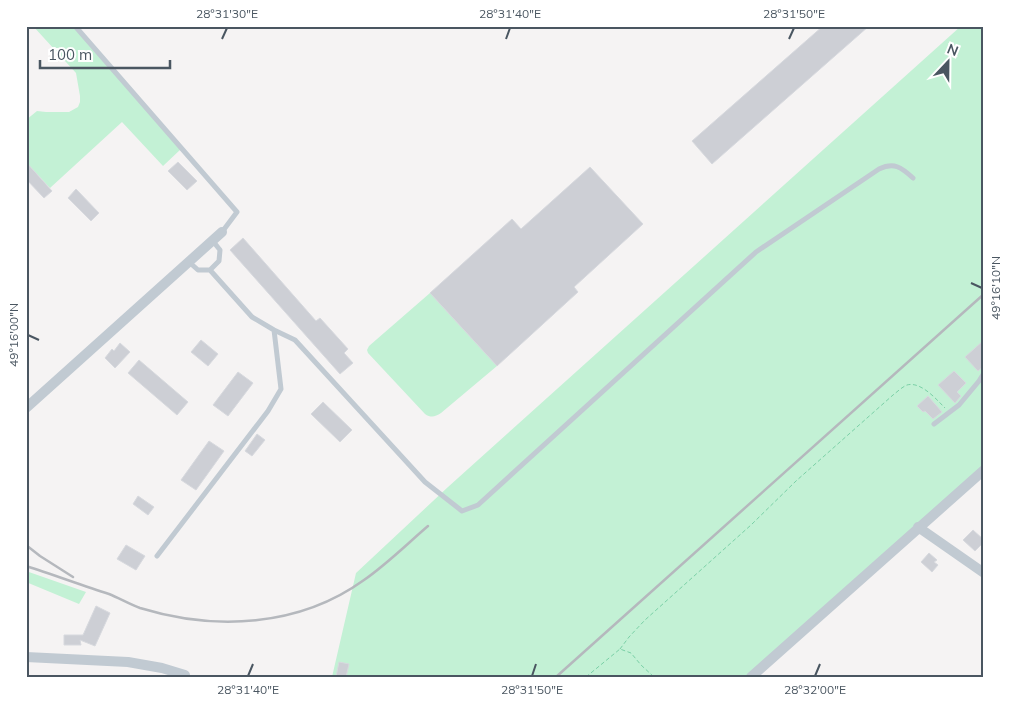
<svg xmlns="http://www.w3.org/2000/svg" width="1010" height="703" viewBox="0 0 1010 703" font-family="Mulish,sans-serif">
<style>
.green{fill:#c3f1d5}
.building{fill:#cdcfd5;stroke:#d7d9de}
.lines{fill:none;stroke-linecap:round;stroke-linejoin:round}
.path{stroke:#7ad0a6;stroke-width:1;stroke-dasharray:4 2.5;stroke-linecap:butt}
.lane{stroke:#c1cad2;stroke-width:5}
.street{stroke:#c1cad2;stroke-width:10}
.rail{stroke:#b5b8bd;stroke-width:2.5}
.ticks{fill:none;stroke:#4a5661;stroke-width:2}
.neatline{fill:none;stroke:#4a5661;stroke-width:2}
.ticks-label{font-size:12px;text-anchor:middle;fill:#4a5661}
</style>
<rect width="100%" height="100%" fill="#f5f3f3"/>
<path class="green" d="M 33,26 L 75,26 L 181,149 L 163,166 L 122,122 L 50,188 L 26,162 L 26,120 L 37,111 L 46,112 L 69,112 L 78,107 L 80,102 L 80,96 L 76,73 Z
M 961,26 L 984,26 L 984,470 L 751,677 L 332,677 L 356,573 L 448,487 Z
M 430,293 L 497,366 L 441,413 C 435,417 431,418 425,414 L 368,353 L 367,350 L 369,346 Z
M 26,571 L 86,592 L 79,604 L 26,582 Z"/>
<path class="building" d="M 823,26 L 869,26 L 712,164 L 692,141 Z
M 26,162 L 52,191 L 44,198 L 26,179 Z
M 178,162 L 197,181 L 187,190 L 168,171 Z
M 590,167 L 643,224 L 574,287 L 578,292 L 497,366 L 430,293 L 512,219 L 521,229 Z
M 76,189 L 99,213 L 91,221 L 68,198 Z
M 243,238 L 316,321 L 320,318 L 348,349 L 344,353 L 353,363 L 340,374 L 230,250 Z
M 201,340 L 218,354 L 208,366 L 191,352 Z
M 984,340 L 984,366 L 978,371 L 965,357 Z
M 120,343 L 130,352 L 115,368 L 105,358 L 112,349 L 114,351 Z
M 139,360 L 188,402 L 177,415 L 128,373 Z
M 954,371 L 966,383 L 957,392 L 961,396 L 955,403 L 938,385 Z
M 238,372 L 253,383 L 228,416 L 213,405 Z
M 928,396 L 942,412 L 933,419 L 925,411 L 923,412 L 917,406 Z
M 323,402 L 352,430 L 340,442 L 311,414 Z
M 257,434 L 265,440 L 252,456 L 245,451 Z
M 209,441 L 224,451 L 196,490 L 181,480 Z
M 138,496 L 154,507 L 148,515 L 133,504 Z
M 973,530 L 984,540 L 984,542 L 975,551 L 963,540 Z
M 126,545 L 145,556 L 136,570 L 117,559 Z
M 929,553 L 937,560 L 934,562 L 938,565 L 932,572 L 921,562 Z
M 96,606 L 110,613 L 95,646 L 80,640 L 81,645 L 64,645 L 64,635 L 83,635 Z
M 339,662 L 349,664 L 346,677 L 336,677 Z"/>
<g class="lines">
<path class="path" d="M 620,649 L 629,637 L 645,620 L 751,525 L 796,481 L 893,395 C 897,392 902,387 907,385 C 921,381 937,400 945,408
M 586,677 L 620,649 L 631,653 L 641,665 L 654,677"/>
<path class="lane" d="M 75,26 L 237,212 L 222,232
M 189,262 L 198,270 L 210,270 L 219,261 L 220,250 L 212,240
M 210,270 L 252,317 L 274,330 L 295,340 L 425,482 L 462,511 L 478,505 L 756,252 L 879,169 C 894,162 901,167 913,178
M 934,424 L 959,405 L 979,381 L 984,373
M 157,556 L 268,411 L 281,389 L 274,330"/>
<path class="street" d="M 26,408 L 222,232
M 918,527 L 984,573
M 26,657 L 128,662 L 162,668 L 185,675 L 184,677
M 751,677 L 984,470"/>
<path class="rail" d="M 26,545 L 40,556 L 73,577
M 26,566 C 54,575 81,585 109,594 C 119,598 129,604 140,608 C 215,631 299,627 364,580 C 387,564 407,544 428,526
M 556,677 L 984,294"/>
</g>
<path class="ticks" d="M 222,39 L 227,28M 506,39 L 510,28M 789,39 L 794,28M 971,283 L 982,288M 28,335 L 39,340M 248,676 L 253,664M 532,676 L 536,664M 815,676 L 820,664"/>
<rect width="1010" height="703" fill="none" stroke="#ffffff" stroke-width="55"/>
<g transform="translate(948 62) rotate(22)" stroke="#ffffff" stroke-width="4" paint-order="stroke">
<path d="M0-4L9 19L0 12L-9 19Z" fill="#4a5661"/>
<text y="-8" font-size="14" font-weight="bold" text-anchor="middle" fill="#4a5661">N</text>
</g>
<path d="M40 60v8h130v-8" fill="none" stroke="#4a5661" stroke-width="2.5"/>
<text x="48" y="60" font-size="15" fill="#4a5661" stroke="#ffffff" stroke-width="4" paint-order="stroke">100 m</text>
<rect x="28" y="28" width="954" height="648" class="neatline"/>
<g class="ticks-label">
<text x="227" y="18">28°31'30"E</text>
<text x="510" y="18">28°31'40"E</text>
<text x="794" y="18">28°31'50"E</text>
<text transform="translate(996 288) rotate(-90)" y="4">49°16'10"N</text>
<text transform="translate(14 335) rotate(-90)" y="4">49°16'00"N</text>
<text x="248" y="694">28°31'40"E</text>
<text x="532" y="694">28°31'50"E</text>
<text x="815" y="694">28°32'00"E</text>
</g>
</svg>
